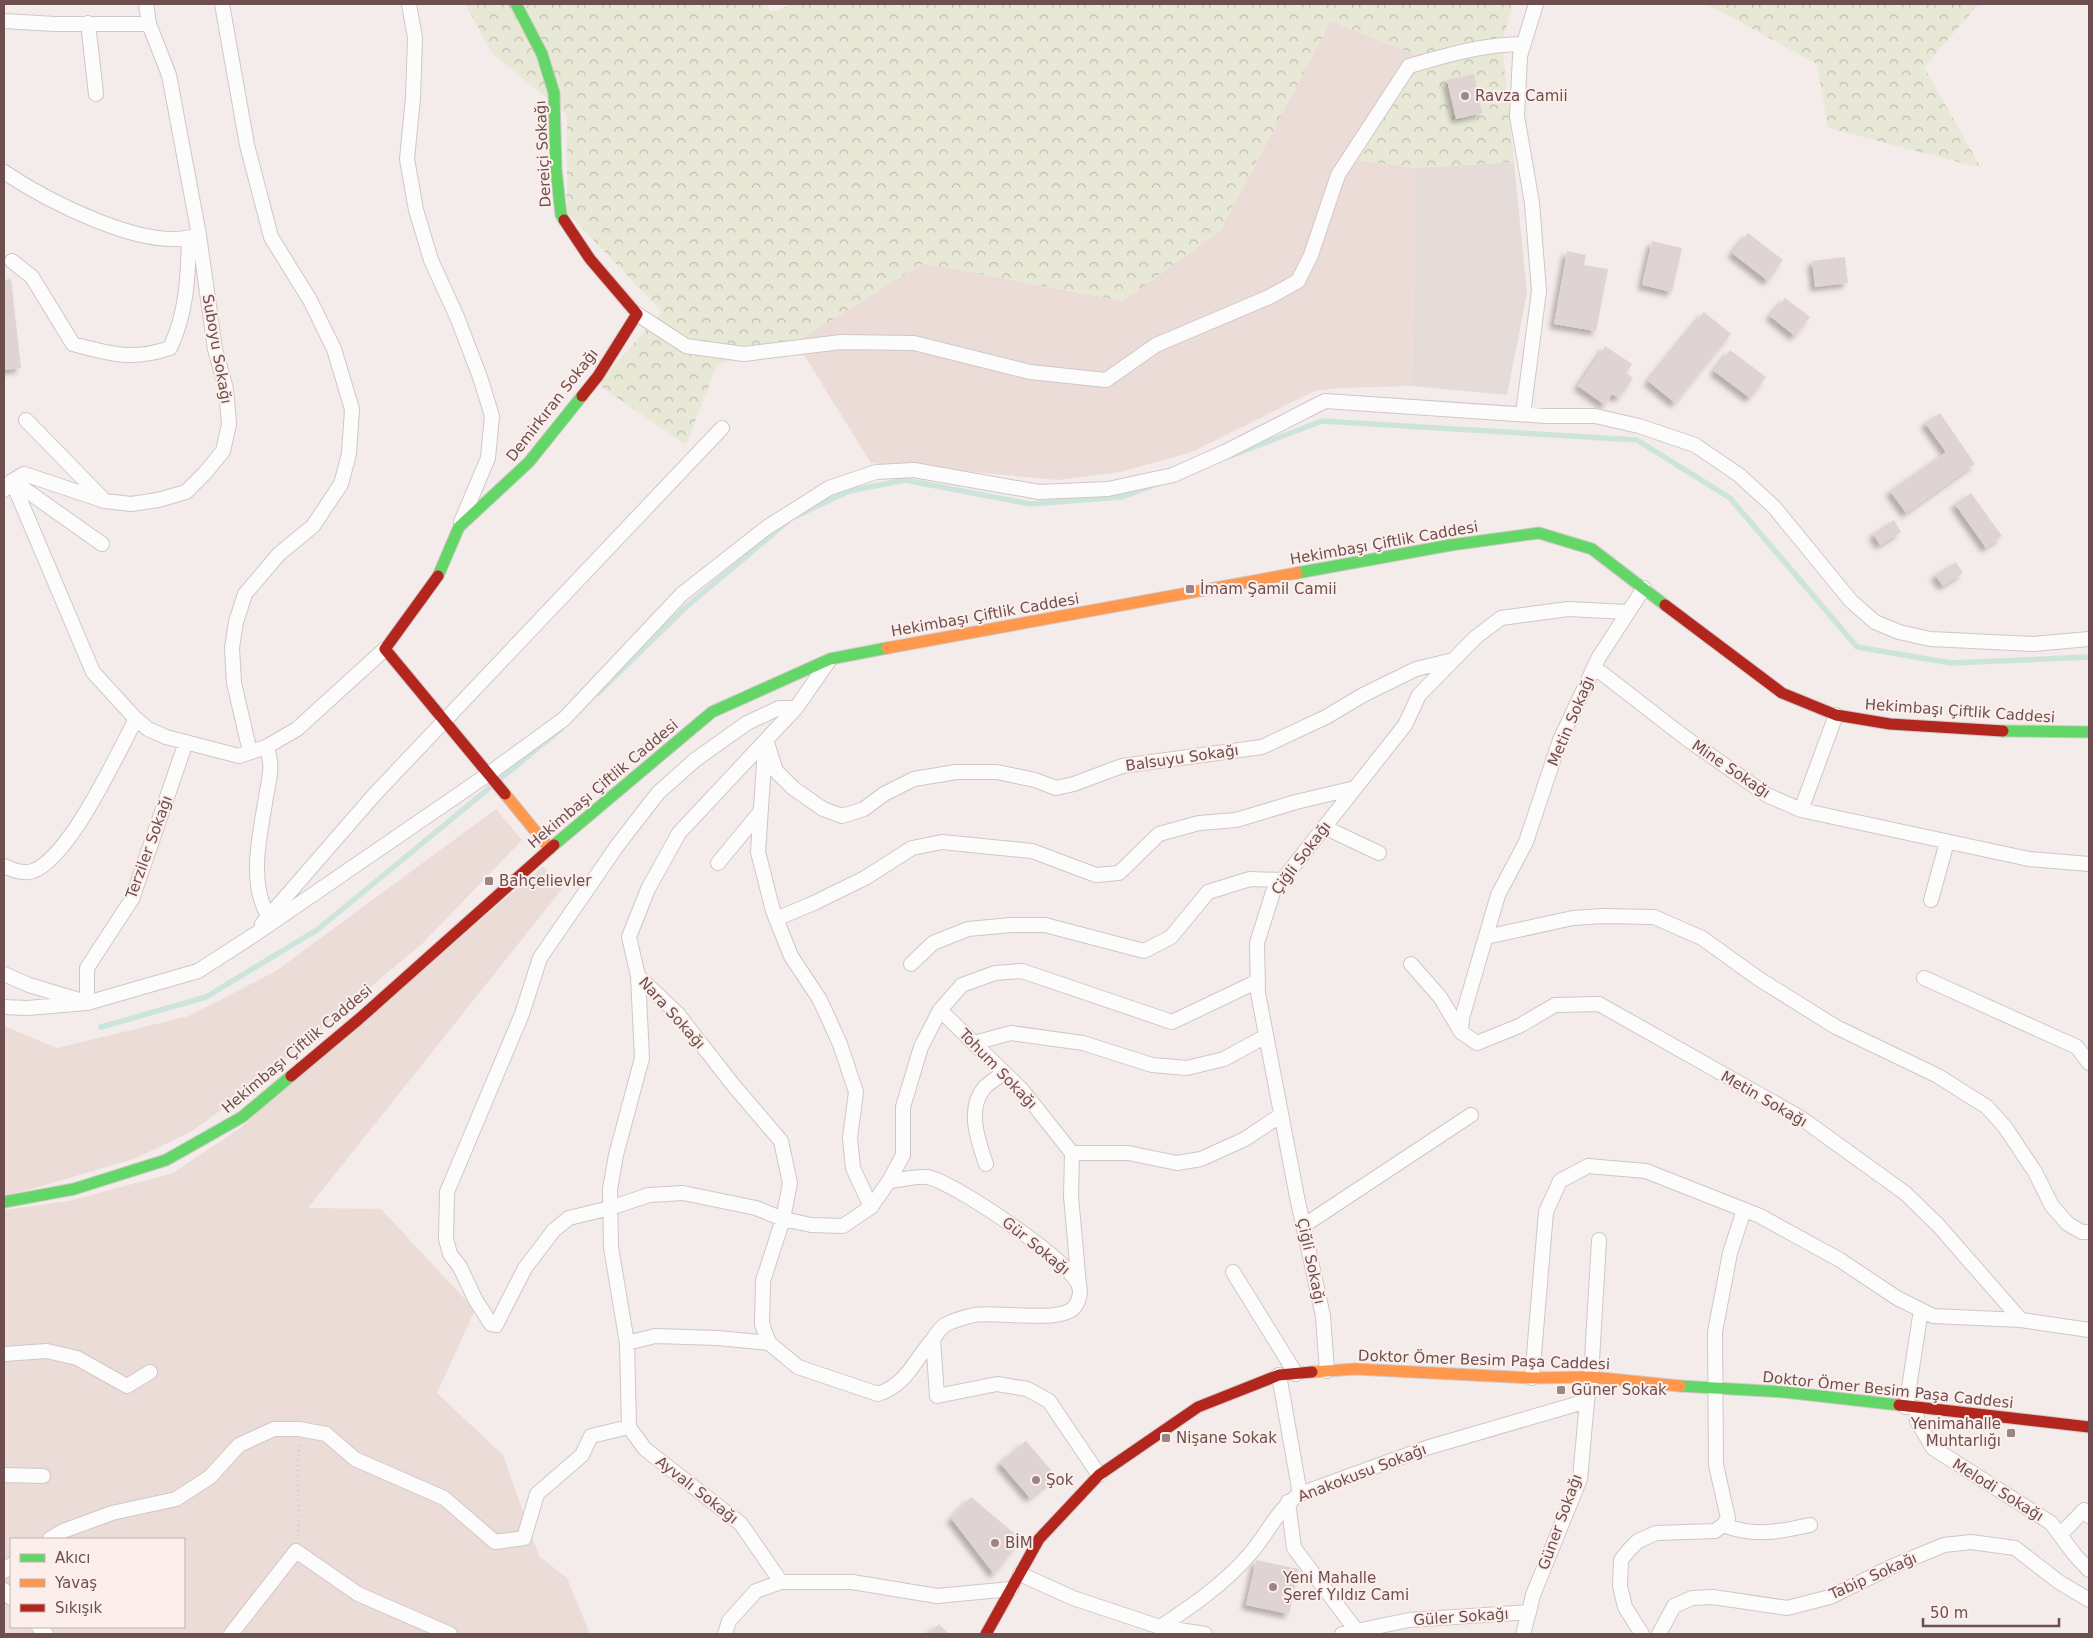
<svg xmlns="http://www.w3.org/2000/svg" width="2093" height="1638" viewBox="0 0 2093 1638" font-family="'DejaVu Sans',sans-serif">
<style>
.residential{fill:#ecdcd8;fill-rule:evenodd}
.industrial{fill:#e5dbd9}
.forest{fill:url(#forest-crowns)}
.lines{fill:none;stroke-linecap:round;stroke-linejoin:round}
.stream{stroke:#cde4dd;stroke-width:5.5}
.building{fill:#e0d3d3;filter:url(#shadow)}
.street-casing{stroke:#d1c7c5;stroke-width:16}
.fast-casing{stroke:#d3c8c6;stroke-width:13}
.slow-casing{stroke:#d3c8c6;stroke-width:13}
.jam-casing{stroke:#d3c8c6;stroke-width:13}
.path{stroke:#d5cccb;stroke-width:3;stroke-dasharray:1 4;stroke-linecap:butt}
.street{stroke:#fdfcfc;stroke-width:14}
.fast{stroke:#63d668;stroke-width:11}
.slow{stroke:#ff974d;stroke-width:11}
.jam{stroke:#b3261e;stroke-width:11}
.poi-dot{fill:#9d8585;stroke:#fcefeb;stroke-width:2}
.labels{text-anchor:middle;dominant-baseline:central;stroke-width:4;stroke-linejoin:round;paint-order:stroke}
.poi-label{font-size:15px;fill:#6e4e4e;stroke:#fcefeb;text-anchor:start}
.street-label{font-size:15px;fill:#6e4e4e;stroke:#fcefeb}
</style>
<defs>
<pattern id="forest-crowns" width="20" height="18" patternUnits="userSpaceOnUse" patternTransform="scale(1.25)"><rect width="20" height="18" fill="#e8e8d6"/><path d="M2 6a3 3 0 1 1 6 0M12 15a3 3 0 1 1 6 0" fill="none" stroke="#c0beb0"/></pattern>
<filter id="shadow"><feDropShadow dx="-4.5" dy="4.5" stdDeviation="2.5" flood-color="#0004"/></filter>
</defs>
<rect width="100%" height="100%" fill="#f4ecea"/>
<path class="residential" d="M 1331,21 L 1429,60 L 1358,160 L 1416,168 L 1412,386 L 1339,388 L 1315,391 L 1192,452 L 1120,472 L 1058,480 L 871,463 L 796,342 L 923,263 L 1123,301 L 1220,231 Z
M 496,809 L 522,840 L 423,943 L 243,1094 L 191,1132 L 134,1159 L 4,1197 L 4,1026 L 57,1048 L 189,1016 L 276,971 Z
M 543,866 L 562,889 L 308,1208 L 381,1209 L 475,1310 L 437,1393 L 503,1455 L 539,1556 L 567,1578 L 590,1634 L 4,1634 L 4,1210 L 69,1201 L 173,1173 L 239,1129 ZM 11,1539 L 184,1539 L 184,1627 L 11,1627 Z"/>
<path class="industrial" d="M 1514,162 L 1527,293 L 1507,395 L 1412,386 L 1416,168 Z"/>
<path class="forest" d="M 465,4 L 767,4 L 770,12 L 794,4 L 1513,4 L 1502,42 L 1514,162 L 1416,168 L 1358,160 L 1382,107 L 1429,60 L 1331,21 L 1220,231 L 1123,301 L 923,263 L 796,342 L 717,365 L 686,445 L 597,384 L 662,312 L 567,212 L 567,115 L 492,53 Z
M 1707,4 L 1979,4 L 1924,67 L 1981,168 L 1828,128 L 1817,64 Z"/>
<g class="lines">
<path class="stream" d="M 1233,455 L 1322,421 L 1637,440 L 1730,498 L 1857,647 L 1951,663 L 2089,657
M 796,516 L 849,491 L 905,480 L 1030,504 L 1122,497 L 1152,486
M 598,693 L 686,607 L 786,523
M 101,1027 L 206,997 L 317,930 L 561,729"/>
</g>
<path class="building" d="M 1474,74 L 1482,113 L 1456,119 L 1447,80 Z
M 1748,233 L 1783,260 L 1768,281 L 1732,253 Z
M 1652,241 L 1682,248 L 1672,292 L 1642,285 Z
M 1567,251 L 1586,255 L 1584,265 L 1608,269 L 1596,331 L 1554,324 Z
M 1845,257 L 1848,283 L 1815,287 L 1812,261 Z
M 11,279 L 21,368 L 4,370 L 4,280 Z
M 1785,298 L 1810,317 L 1795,336 L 1770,316 Z
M 1704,312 L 1731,334 L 1675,403 L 1648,381 Z
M 1605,346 L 1632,364 L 1626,373 L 1633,378 L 1619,398 L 1612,394 L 1605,405 L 1578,386 Z
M 1730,350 L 1766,377 L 1750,398 L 1714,371 Z
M 1940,413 L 1975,464 L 1906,513 L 1890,491 L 1946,452 L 1925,423 Z
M 1971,493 L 2002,536 L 1986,548 L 1955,504 Z
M 1894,520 L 1901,532 L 1880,545 L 1873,534 Z
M 1956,562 L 1963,573 L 1943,586 L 1935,575 Z
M 1026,1441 L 1056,1476 L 1030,1498 L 1000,1463 Z
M 971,1497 L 1021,1539 L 994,1574 L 951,1518 Z
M 1256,1560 L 1299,1569 L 1289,1614 L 1246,1605 Z
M 939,1624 L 949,1634 L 928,1634 Z"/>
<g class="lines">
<g class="street-casing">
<path id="street" d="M 222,4 L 247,145 L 271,237 L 310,300 L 334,349 L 352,409 L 349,454 L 341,484 L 313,526 L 279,554 L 245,594 L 236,622 L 232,648 L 234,683 L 250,752
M 409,4 L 415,38 L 413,98 L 407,159 L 416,210 L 431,260 L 457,317 L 480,377 L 492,416 L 488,458 L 461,522
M 4,21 L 55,24 L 149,24
M 88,23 L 96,94
M 4,172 C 46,200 145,252 195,236
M 12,261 L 32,277 L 73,344 C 111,354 132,361 170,348 C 187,312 188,277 189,238
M 637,314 L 686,346 L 744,354 L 841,342 L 914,343 L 1030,372 L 1106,380 L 1156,345 L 1269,297 L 1298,281 L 1311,255 L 1338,175 L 1409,66 C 1447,55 1484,44 1524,44
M 1523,414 L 1539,291 L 1532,203 L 1517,116 L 1520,56 L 1536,4
M 26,420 L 104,500
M 12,481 L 93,672 L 134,717 L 148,729 L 166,737 L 239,756 L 266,747 L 297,729 L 385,649
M 13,481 L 102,544
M 4,490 L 12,481 L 24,474 L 105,501 L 131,504 L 158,500 L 186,492 L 205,473 L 223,451 L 229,424 L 226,389 L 215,349 L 199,235 L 169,75 L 149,24 L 146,4
M 1644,588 L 1599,657 L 1560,740 L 1526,842 L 1498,895 L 1462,1018 L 1461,1032 L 1477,1043 L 1519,1026 L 1555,1005 L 1599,1004 L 1801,1118 L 1905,1193 L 1938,1225 L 2021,1320
M 1594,667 L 1687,739 L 1767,795 L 1801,810 L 2029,859 L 2089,864
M 766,740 L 776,771 L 793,788 L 823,809 L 842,816 L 864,809 L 884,794 L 914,779 L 956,772 L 997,772 L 1035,780 L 1056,788 L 1074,784 L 1122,766 L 1262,747 L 1326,717 L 1363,695 L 1416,669 L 1453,660
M 266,747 C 274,764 269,780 266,797 C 260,835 248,881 268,916
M 765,748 L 758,852 L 773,911 L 791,956 L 820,1000 L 840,1044 L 856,1092 L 850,1138 L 853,1168 L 871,1207
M 1801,810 L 1836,715
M 1324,827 L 1379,853
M 718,863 L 761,811
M 4,866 C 12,870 24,874 33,871 C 71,856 116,756 136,719
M 1931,900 L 1947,842
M 776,919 L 814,903 L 865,878 L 912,848 L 942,842 L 1032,851 L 1096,875 L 1119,873 L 1159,834 L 1199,823 L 1236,820 L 1296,802 L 1355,788
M 262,924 L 375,794 L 722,428
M 1486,937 L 1573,918 L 1603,916 L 1654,917 L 1702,938 L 1759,979 L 1836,1027 L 1938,1076 L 1987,1107 L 2005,1127 L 2035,1172 L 2052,1206 L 2068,1224 L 2082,1232 L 2089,1232
M 911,964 L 933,943 L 968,929 L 1011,925 L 1045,925 L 1144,951 L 1171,937 L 1208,892 L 1250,879 L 1282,880
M 1411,964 L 1440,997 L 1461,1032
M 4,974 L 29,985 L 79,1000
M 638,976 L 642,1058 L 616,1155 L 610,1189 L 611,1247 L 627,1343 L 629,1427 L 645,1449 L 741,1524 L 781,1582
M 1924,978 L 2077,1047 L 2089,1063
M 87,1003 L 87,968 L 132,899 L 186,742
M 4,1007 L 27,1008 L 87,1003 L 198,971 L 254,935 L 487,775 L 564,719 L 682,594 L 766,528 L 829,488 L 876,472 L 914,470 L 1039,492 L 1108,489 L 1173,475 L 1227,451 L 1325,401 L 1546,416 L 1595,416 L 1639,426 L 1695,445 L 1739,475 L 1774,507 L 1851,601 L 1875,622 L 1899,632 L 1930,639 L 2033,644 L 2089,639
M 940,1010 L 1022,1090 L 1072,1153
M 974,1043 L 1011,1033 L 1083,1043 L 1152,1065 L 1187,1068 L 1224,1059 L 1266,1036
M 986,1164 C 978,1141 966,1108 985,1087 C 990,1082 998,1077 1004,1073
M 889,1181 L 903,1155 L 903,1107 L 921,1047 L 940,1010 L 962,985 L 995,973 L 1022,971 L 1172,1022 L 1258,981
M 1303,1226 L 1471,1115
M 1233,1272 L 1296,1374
M 1079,1285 L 1071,1196 L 1072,1153 L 1128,1153 L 1177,1163 L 1201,1159 L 1245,1139 L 1281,1115
M 933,1339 L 937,1396 L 997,1384 L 1027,1389 L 1049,1401 L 1099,1475
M 627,1343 L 655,1336 L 718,1338 L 769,1343 L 798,1367 L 878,1394 C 906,1385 914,1361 933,1339 C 936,1335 940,1328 945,1325 C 952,1321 962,1318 970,1316 C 991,1309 1064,1326 1076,1305 C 1079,1300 1081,1292 1079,1286 C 1072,1262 953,1181 927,1177 C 916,1176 901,1180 889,1181 L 871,1207 L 843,1226 L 811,1225 L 783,1219 L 756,1208 L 683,1193 L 649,1195 L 610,1208 L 569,1218 L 554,1230 L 525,1268 L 496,1325 L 491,1324 L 475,1299 L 460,1267 L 450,1254 L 446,1239 L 447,1192 L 522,1014 L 540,958 L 617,846 L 658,793 L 695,760 L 747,723 L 779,708 L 796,708
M 769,1343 L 762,1324 L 763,1281 L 783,1219 L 790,1183 L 781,1141 L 734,1086 L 677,1013 L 638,976 L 629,937 L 648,889 L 679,833 L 796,708 L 828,662
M 4,1354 L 47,1351 L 77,1358 L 127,1386 L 150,1372
M 1327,1371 L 1323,1316 L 1297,1197 L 1258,993 L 1257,943 L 1273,892 L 1405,725 L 1419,695 L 1476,637 L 1501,618 L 1568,609 L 1627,612
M 1279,1375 L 1300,1494
M 1532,1378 L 1546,1212 L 1560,1181 L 1588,1166 L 1646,1171 L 1760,1216 L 1840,1260 L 1897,1298 L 1933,1316 L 2021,1320 L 2089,1330
M 1906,1407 L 1921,1310
M 1916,1408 L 1917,1421 L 1933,1448 L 2051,1523 L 2075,1555 L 2089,1570
M 4,1475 L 43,1476
M 1288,1502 L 1294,1548 L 1359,1634
M 1723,1525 C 1754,1537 1778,1532 1810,1525
M 2060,1535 L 2084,1510 L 2089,1516
M 50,1539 L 63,1531 L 112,1513 L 176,1499 L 210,1477 L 239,1445 L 274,1429 L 299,1429 L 326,1434 L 355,1459 L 444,1498 L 495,1542 L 524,1538 L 537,1494 L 582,1455 L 591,1436 L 629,1427
M 4,1571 L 11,1565
M 1020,1574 L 1073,1598 L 1160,1627 L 1205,1634
M 4,1590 L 11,1598
M 1529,1612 L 1533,1595 L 1580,1479 L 1587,1401
M 39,1627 L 46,1634
M 1160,1627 C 1192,1606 1224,1584 1249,1555 C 1267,1535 1277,1509 1300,1494 L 1426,1448 L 1587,1401 L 1591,1377 L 1599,1240
M 231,1634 L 296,1551 L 358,1594 L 450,1634
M 725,1634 L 729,1621 L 756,1591 L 781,1582 L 852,1582 L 937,1596 L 1011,1589
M 1342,1634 L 1409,1620 L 1529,1612 L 1523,1634
M 1642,1634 L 1625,1607 L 1620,1586 L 1621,1560 L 1629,1550 L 1638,1541 L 1656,1533 L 1715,1531 L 1723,1525 L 1728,1518 L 1716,1465 L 1715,1332 L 1730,1253 L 1744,1210
M 1659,1634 L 1674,1606 L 1692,1598 L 1713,1597 L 1787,1608 L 1830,1597 L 1891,1567 L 1944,1545 L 1971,1542 L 2015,1548 L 2059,1582 L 2089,1600"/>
</g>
<g class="fast-casing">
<path id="fast" d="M 516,4 L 542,54 L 554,93 L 556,169 L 561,215 L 564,220
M 1297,573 L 1451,545 L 1539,533 L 1592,549 L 1665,605
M 438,576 L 459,527 L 529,462 L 582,396
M 2003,731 L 2089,732
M 554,845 L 712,712 L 830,659 L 887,648
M 4,1202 L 74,1189 L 166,1160 L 242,1117 L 291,1076
M 1680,1386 L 1784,1392 L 1899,1405"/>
</g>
<g class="slow-casing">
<path id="slow" d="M 887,648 L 1297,573
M 505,794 L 550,849
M 1312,1372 L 1355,1369 L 1532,1378 L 1591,1377 L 1680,1386"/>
</g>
<g class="jam-casing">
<path id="jam" d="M 564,220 L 590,259 L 637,314 L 598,376 L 582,396
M 438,576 L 385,649 L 505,794
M 1665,605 L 1782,693 L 1836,715 L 1890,724 L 2003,731
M 291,1076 L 359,1019 L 554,845
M 1899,1405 L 2089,1427
M 986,1634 L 1039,1539 L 1099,1475 L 1198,1407 L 1279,1375 L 1312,1372"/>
</g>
<path class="path" d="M 298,1536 C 301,1506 295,1475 300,1445"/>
<use href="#street" class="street"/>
<use href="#fast" class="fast"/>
<use href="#slow" class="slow"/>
<use href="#jam" class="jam"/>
</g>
<g class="poi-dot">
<circle cx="1465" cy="96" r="5"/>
<rect x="1185" y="584" width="10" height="10" rx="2.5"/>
<rect x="484" y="876" width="10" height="10" rx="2.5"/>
<rect x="1556" y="1385" width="10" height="10" rx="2.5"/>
<rect x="2006" y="1428" width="10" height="10" rx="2.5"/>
<rect x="1161" y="1433" width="10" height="10" rx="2.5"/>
<circle cx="1036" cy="1480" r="5"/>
<circle cx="995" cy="1543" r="5"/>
<circle cx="1273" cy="1587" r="5"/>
</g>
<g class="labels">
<g class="poi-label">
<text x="1475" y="96">Ravza Camii</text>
<text x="1200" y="589">İmam Şamil Camii</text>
<text x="499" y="881">Bahçelievler</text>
<text x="1571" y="1390">Güner Sokak</text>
<text x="2001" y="1424" text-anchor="end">Yenimahalle<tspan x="2001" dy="17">Muhtarlığı</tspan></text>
<text x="1176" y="1438">Nişane Sokak</text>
<text x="1046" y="1480">Şok</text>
<text x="1005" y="1543">BİM</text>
<text x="1283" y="1578">Yeni Mahalle<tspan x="1283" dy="17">Şeref Yıldız Cami</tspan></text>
</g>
<g class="street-label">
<text transform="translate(543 154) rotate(-93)">Dereiçi Sokağı</text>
<text transform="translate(217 349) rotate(80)">Suboyu Sokağı</text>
<text transform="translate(552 405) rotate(-52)">Demirkıran Sokağı</text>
<text transform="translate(1384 543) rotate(-10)">Hekimbaşı Çiftlik Caddesi</text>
<text transform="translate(985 615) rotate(-10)">Hekimbaşı Çiftlik Caddesi</text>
<text transform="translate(1960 711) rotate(4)">Hekimbaşı Çiftlik Caddesi</text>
<text transform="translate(1571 721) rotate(-67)">Metin Sokağı</text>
<text transform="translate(1182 758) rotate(-8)">Balsuyu Sokağı</text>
<text transform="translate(1731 769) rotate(34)">Mine Sokağı</text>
<text transform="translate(603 784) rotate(-40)">Hekimbaşı Çiftlik Caddesi</text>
<text transform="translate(149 847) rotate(-70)">Terziler Sokağı</text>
<text transform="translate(1301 858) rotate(-53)">Çiğli Sokağı</text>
<text transform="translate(672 1013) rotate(48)">Nara Sokağı</text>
<text transform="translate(297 1049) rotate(-40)">Hekimbaşı Çiftlik Caddesi</text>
<text transform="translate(998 1069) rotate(46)">Tohum Sokağı</text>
<text transform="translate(1764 1099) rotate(30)">Metin Sokağı</text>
<text transform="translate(1036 1246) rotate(39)">Gür Sokağı</text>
<text transform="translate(1311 1261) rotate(78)">Çiğli Sokağı</text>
<text transform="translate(1484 1360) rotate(2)">Doktor Ömer Besim Paşa Caddesi</text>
<text transform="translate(1888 1390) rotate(6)">Doktor Ömer Besim Paşa Caddesi</text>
<text transform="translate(1362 1473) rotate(-21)">Anakokusu Sokağı</text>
<text transform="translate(697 1490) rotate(38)">Ayvalı Sokağı</text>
<text transform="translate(1998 1490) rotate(32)">Melodi Sokağı</text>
<text transform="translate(1560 1522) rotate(-70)">Güner Sokağı</text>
<text transform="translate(1873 1576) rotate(-24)">Tabip Sokağı</text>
<text transform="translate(1461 1617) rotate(-4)">Güler Sokağı</text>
</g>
</g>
<rect width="2093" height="1638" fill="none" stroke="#6e4e4e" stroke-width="10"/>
<rect x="10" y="1538" width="175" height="90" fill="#fcefeb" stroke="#c3afac"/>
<rect x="20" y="1554" width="25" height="8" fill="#63d668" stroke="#c3afac"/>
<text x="55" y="1563" font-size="15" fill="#6e4e4e">Akıcı</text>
<rect x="20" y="1579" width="25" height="8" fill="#ff974d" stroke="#c3afac"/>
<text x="55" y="1588" font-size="15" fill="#6e4e4e">Yavaş</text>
<rect x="20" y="1604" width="25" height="8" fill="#b3261e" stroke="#c3afac"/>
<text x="55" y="1613" font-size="15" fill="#6e4e4e">Sıkışık</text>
<path d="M1923 1618v8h136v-8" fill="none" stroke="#6e4e4e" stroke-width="2.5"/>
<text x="1930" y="1618" font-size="15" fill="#6e4e4e" stroke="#fcefeb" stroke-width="4" paint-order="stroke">50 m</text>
</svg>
